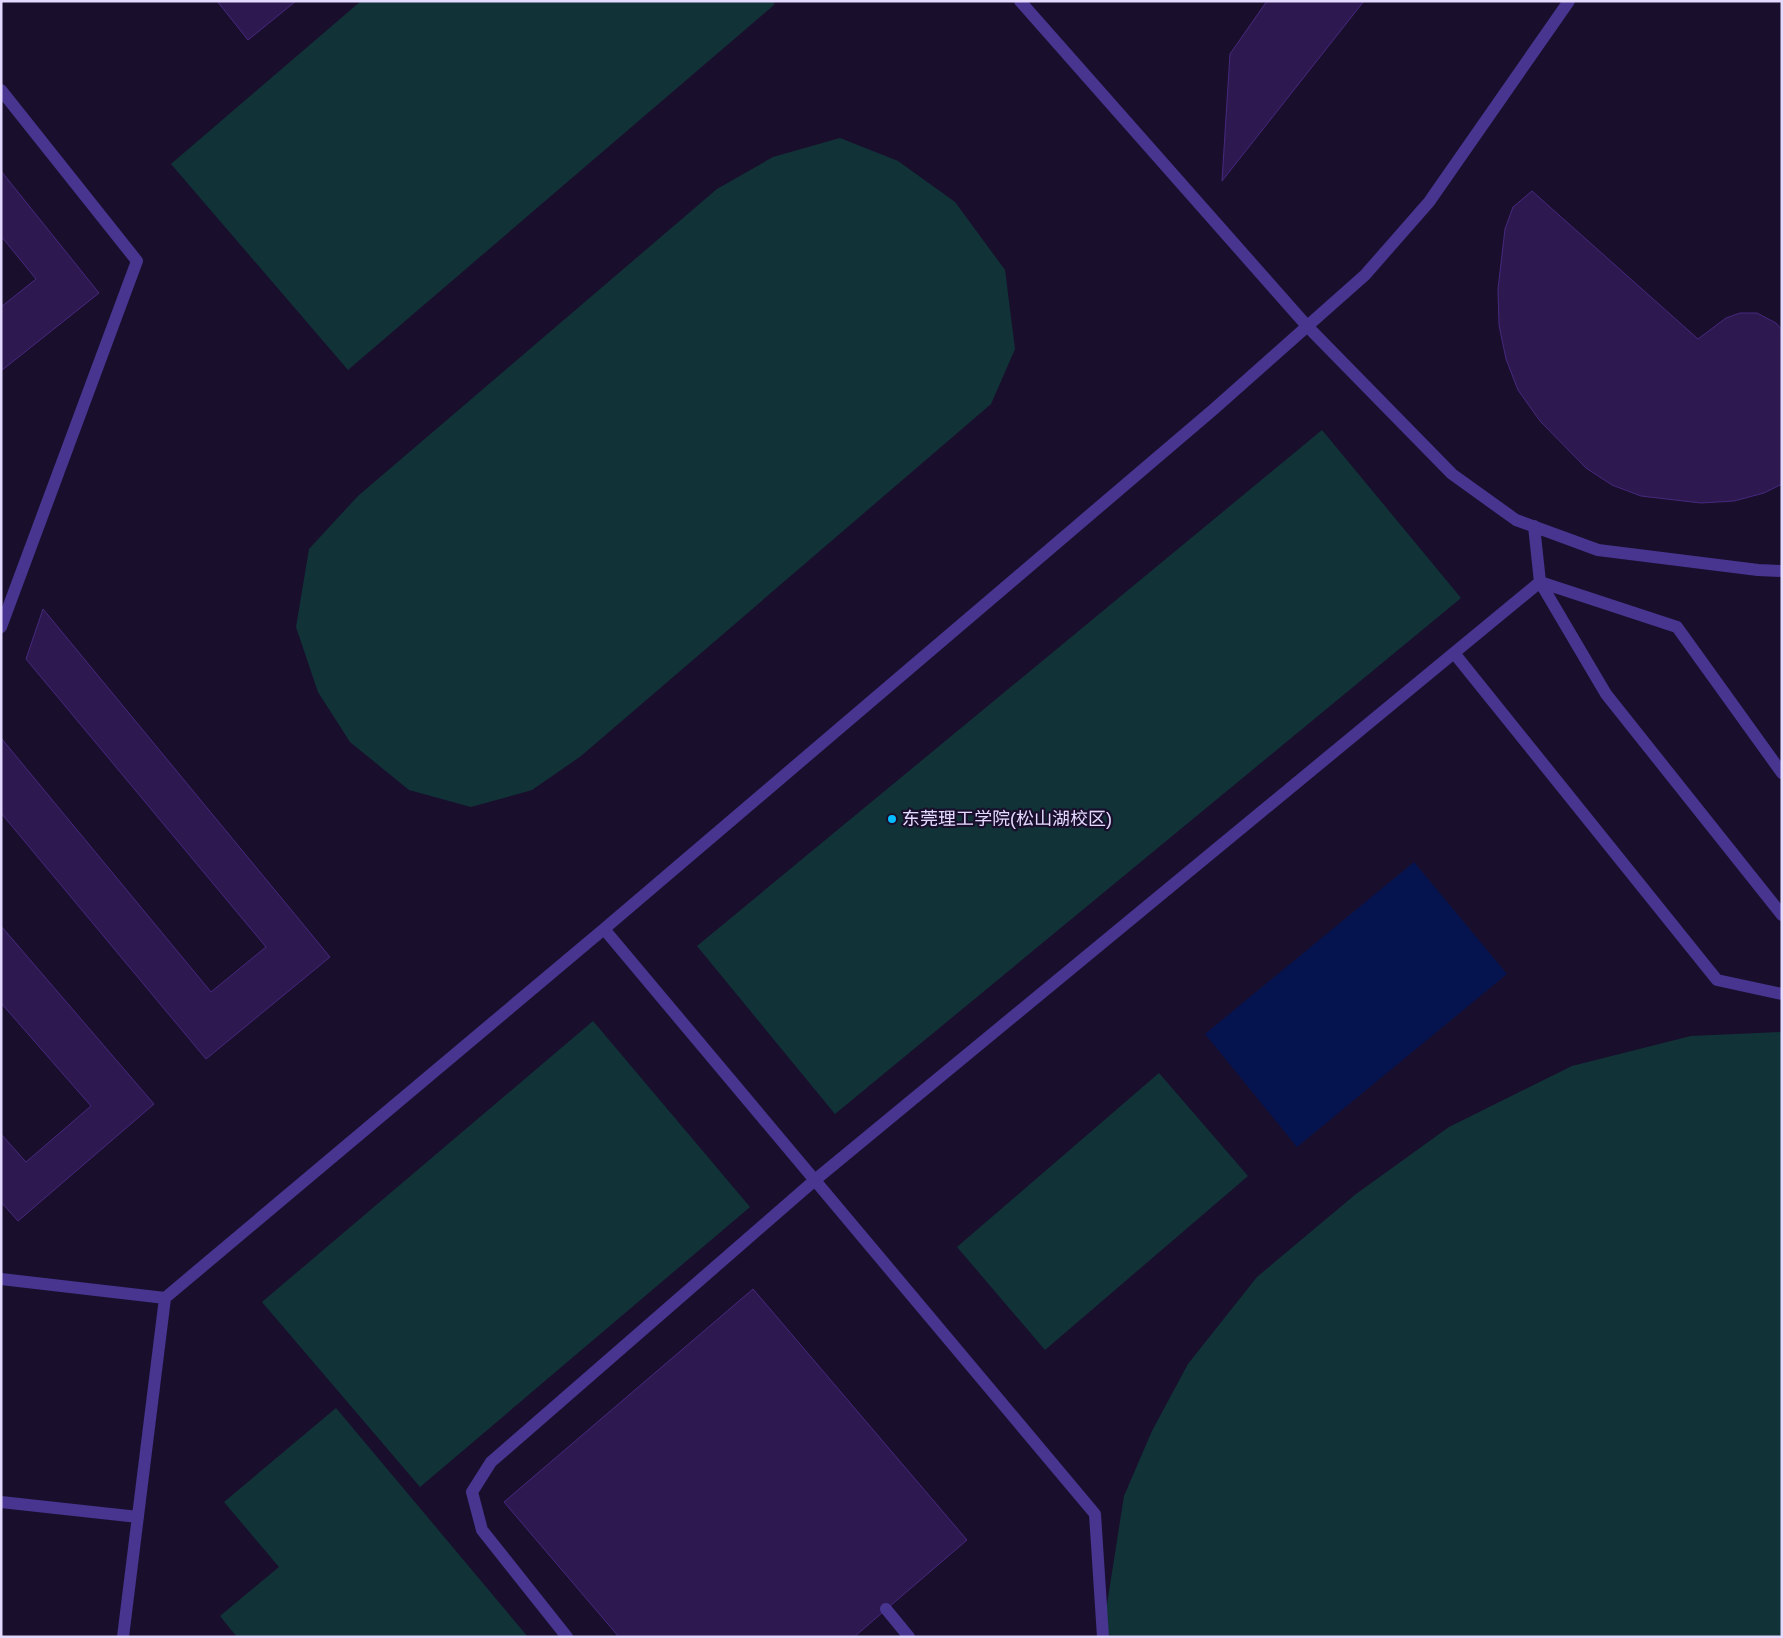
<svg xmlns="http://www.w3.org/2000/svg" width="1783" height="1638" viewBox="0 0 1783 1638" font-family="Helvetica,'Noto Sans SC',sans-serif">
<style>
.green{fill:#113338}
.water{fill:#05144f}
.building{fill:#2d1950;stroke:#47287e}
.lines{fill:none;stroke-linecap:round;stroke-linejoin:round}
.minor{stroke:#473590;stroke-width:12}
.poi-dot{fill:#06beff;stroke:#190f2d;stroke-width:2}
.labels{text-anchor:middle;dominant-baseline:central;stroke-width:4.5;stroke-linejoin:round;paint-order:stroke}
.poi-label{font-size:18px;fill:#e4daff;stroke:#190f2d;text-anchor:start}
</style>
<rect width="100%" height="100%" fill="#190f2d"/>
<path class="green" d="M 361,1 L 772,1 L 775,4 L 348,370 L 171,164 Z
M 840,138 L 898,161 L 955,202 L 1005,270 L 1015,349 L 991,404 L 581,756 L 532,790 L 471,807 L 409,790 L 350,742 L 318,692 L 296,627 L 309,549 L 358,496 L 717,189 L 773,157 Z
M 1322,430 L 1461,598 L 835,1114 L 697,946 Z
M 593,1021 L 750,1207 L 420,1487 L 262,1302 Z
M 1782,1032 L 1782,1637 L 1108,1637 L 1105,1617 L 1124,1496 L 1152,1431 L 1188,1364 L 1257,1277 L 1356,1194 L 1449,1127 L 1572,1066 L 1691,1036 Z
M 1159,1073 L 1248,1176 L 1045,1350 L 957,1247 Z
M 336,1408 L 528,1637 L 237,1637 L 220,1616 L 279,1567 L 224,1502 Z"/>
<path class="water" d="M 1414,862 L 1507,974 L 1297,1147 L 1205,1034 Z"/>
<path class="building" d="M 217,1 L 296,1 L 248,40 Z
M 1267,1 L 1364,1 L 1222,181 L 1230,54 Z
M 1,171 L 99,293 L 1,371 L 1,307 L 36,279 L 1,236 Z
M 1532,191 L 1698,339 L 1726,318 L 1740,313 L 1757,313 L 1776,323 L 1782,330 L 1782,484 L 1764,493 L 1734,501 L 1701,503 L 1641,496 L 1612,485 L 1586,468 L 1540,421 L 1518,390 L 1506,359 L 1499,325 L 1498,289 L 1505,229 L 1513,207 Z
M 43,609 L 330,957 L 206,1059 L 1,813 L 1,738 L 211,992 L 266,947 L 26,659 Z
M 1,926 L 154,1104 L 18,1221 L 1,1202 L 1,1134 L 26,1162 L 91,1106 L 1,1003 Z
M 753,1289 L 967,1540 L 854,1637 L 619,1637 L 504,1502 Z"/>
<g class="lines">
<path class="minor" d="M 1020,1 L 1307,326 L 1452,474 L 1516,520 L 1598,550 L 1758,570 L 1782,571
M 1,90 L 137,261 L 1,627
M 1540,582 L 1606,694 L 1782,915
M 1540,582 L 1677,627 L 1782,773
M 1454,653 L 1717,980 L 1782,994
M 604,929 L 1095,1514 L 1103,1637
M 1,1279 L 165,1298
M 1,1502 L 138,1517
M 886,1609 L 909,1637
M 123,1637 L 165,1298 L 604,929 L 1214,409 L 1365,275 L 1429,202 L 1569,1
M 567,1637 L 482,1530 L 472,1492 L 491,1462 L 815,1180 L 1540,582 L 1534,526"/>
</g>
<circle class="poi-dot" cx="892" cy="819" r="5"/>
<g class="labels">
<g class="poi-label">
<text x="902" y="819">东莞理工学院(松山湖校区)</text>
</g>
</g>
<rect width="1783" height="1638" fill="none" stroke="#e4daff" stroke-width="5"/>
</svg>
